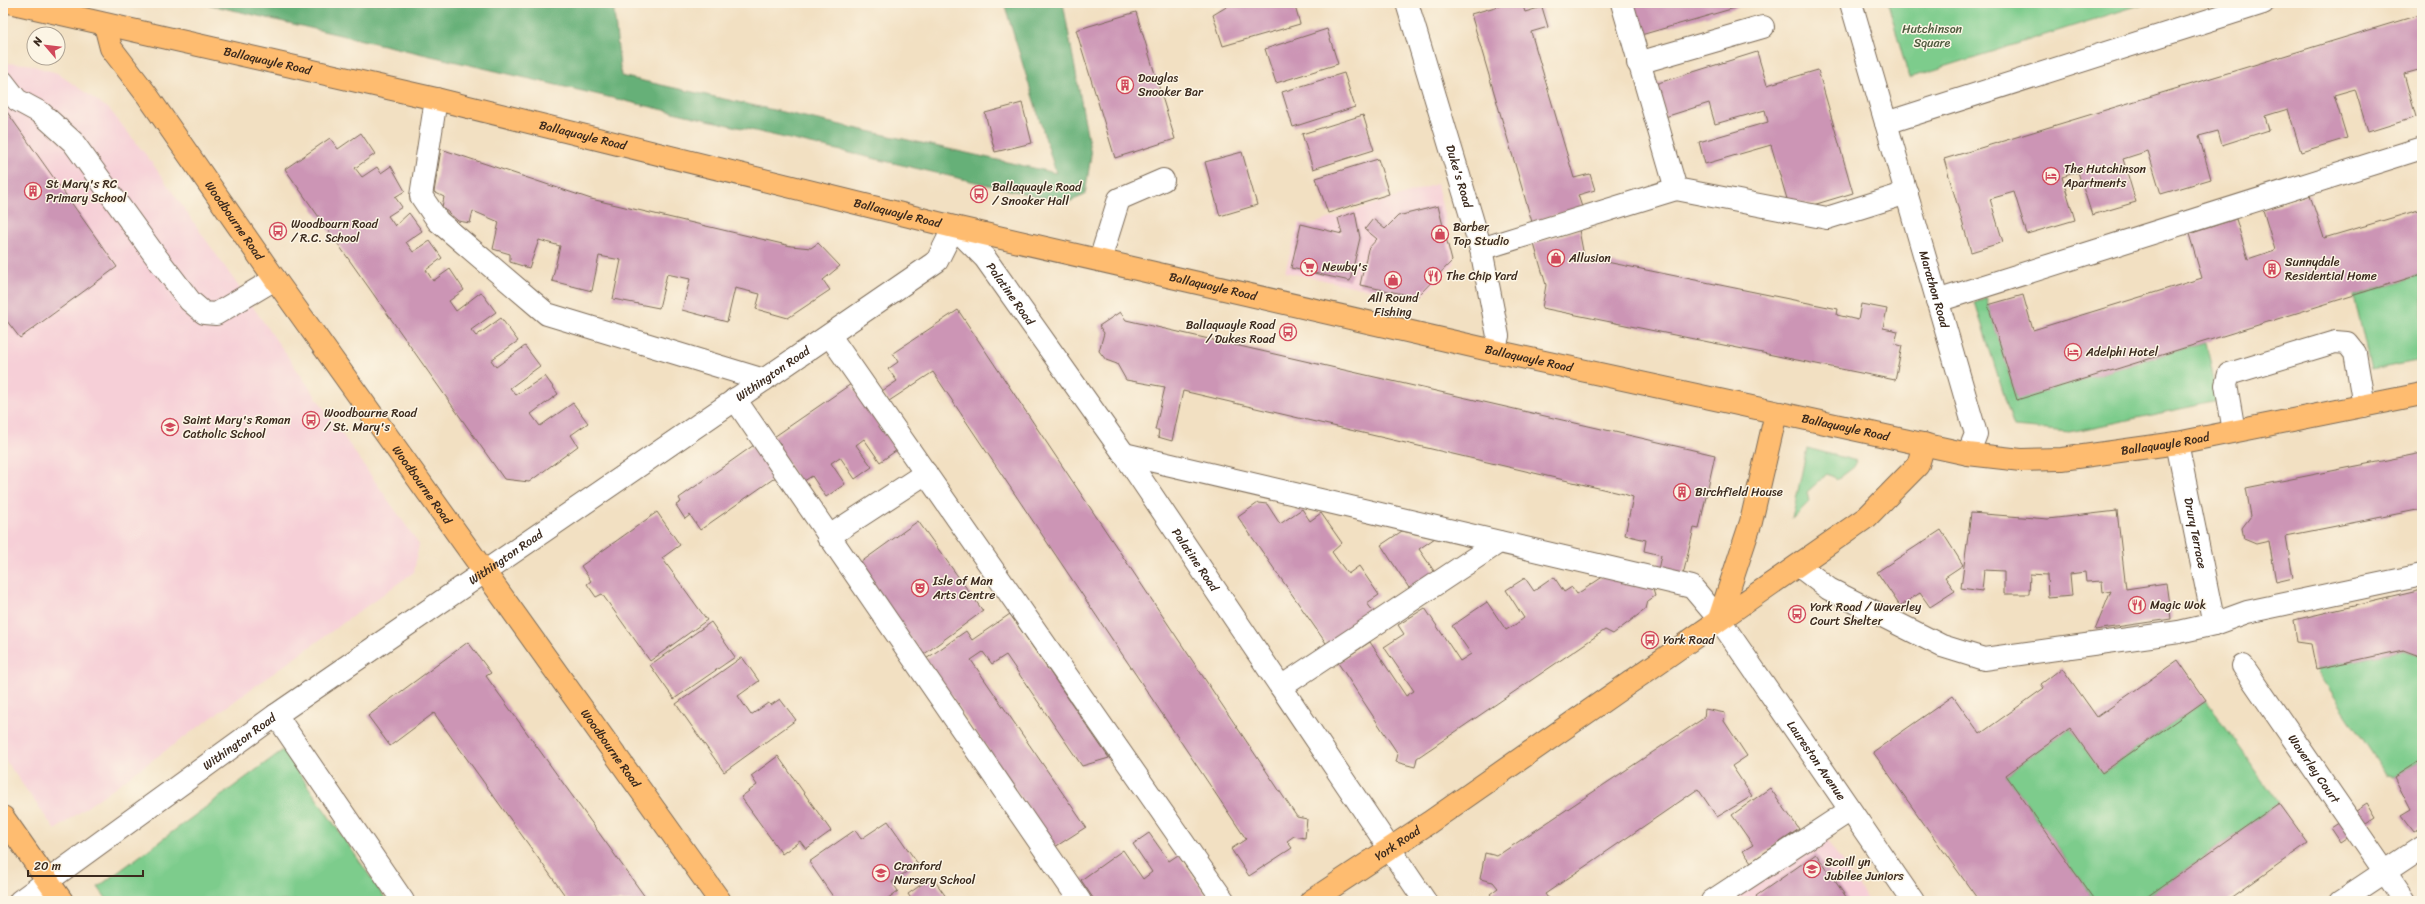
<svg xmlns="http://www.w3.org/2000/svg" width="2425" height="904" viewBox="0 0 2425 904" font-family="Sriracha,sans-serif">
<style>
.built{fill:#f6cfd7}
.green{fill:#7dcc8c;stroke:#5c7b55}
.forest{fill:#66b078;stroke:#506d4b}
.building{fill:#cc95b5}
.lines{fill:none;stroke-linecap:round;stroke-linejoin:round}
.minor-casing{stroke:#7b6a57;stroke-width:24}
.major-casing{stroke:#7b6a57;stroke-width:24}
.minor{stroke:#fff;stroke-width:22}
.major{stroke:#febc70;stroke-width:22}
.labels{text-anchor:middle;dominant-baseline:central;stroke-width:3;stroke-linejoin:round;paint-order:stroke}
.park-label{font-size:12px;fill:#4f5b3f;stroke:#fcf5e5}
.street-label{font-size:12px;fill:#3b2a1e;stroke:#fcf5e5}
.poi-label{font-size:12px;fill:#3b2a1e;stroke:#fcf5e5;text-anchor:start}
</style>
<rect width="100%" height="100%" fill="#fcf5e5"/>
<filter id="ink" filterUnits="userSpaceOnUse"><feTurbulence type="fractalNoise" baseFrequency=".025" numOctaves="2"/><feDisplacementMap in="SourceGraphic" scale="8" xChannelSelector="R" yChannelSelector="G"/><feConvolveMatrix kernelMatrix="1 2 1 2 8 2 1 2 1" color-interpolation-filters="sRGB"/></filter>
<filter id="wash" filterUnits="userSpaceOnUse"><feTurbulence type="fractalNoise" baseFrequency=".012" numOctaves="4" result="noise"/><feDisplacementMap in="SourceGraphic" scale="16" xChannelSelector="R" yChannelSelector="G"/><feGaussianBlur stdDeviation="0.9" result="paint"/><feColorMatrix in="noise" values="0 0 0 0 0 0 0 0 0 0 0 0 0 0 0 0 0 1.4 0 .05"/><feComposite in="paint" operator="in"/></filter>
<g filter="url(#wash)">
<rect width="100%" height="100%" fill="#f2e0c2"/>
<path class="built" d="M 3,63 L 27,64 L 57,73 L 109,109 L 150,160 L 419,544 L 414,572 L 55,830 L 3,757 Z
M 1437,184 L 1455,263 L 1419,300 L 1285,272 L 1299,223 L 1310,225 Z
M 1825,837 L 1868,901 L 1730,901 Z"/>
<path class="green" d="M 1888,3 L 2146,3 L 1909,78 Z
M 2422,274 L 2422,360 L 2371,370 L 2354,296 Z
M 1986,297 L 2017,399 L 2206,342 L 2218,401 L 2070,432 L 2014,427 L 1975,303 Z
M 1807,448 L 1857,461 L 1854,467 L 1838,479 L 1827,474 L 1807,492 L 1809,502 L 1792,519 Z
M 2403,650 L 2422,657 L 2422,759 L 2394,777 L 2386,774 L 2316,669 Z
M 2206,700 L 2279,803 L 2141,901 L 2095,901 L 2006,775 L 2070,728 L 2103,773 Z
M 283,750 L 387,901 L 108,901 L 98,887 Z"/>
<path class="forest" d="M 202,3 L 613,3 L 621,76 L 1056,173 L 1004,3 L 1063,3 L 1091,155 L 1085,195 L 1066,203 Z"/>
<g id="blocks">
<path class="building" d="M 1233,3 L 1294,3 L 1300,24 L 1223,46 L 1213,15 Z
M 1509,3 L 1522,3 L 1525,12 L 1542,7 L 1548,27 L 1531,32 L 1574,178 L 1590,174 L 1595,190 L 1578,195 L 1582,207 L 1532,222 L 1471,14 Z
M 1632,3 L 1752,3 L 1641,35 Z
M 1136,12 L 1175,139 L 1115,158 L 1076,30 Z
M 2422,14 L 2422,69 L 2404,74 L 2416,117 L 2368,132 L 2355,89 L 2334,95 L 2347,138 L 2301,152 L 2288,109 L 2265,116 L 2269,130 L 2222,145 L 2218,131 L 2199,136 L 2211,179 L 2161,194 L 2148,151 L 2123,159 L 2136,202 L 2092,215 L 2078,172 L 2062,177 L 2075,220 L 2027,234 L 2014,192 L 1990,199 L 2003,242 L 1971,252 L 1944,159 Z
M 1327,29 L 1338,64 L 1276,83 L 1265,49 Z
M 1757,52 L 1767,85 L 1818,70 L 1853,193 L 1813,205 L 1787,199 L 1771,145 L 1705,164 L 1699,142 L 1768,122 L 1765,110 L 1715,124 L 1709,103 L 1665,117 L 1655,84 Z
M 1344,73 L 1355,107 L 1293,127 L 1282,92 Z
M 1022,103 L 1032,143 L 995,152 L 985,113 Z
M 7,112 L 117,267 L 20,338 L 3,316 L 3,115 Z
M 1363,115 L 1374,150 L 1313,169 L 1302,134 Z
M 361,133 L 375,154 L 355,168 L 362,177 L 377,167 L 381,173 L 391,166 L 405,191 L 395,197 L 402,207 L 388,216 L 395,226 L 409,213 L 422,231 L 406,242 L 413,252 L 430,241 L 442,258 L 426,270 L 433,281 L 450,269 L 464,290 L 449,301 L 456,311 L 481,292 L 496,312 L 471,330 L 476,336 L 501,318 L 518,341 L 491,360 L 496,367 L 525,346 L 540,366 L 510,388 L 516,395 L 545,376 L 558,394 L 531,414 L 540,426 L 573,403 L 588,423 L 571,435 L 578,446 L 529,482 L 504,479 L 285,169 L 330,138 L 338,149 Z
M 441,149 L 591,199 L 791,246 L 811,248 L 818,243 L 840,266 L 823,280 L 830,290 L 788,318 L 756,309 L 760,294 L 735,288 L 727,322 L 682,310 L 690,279 L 667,274 L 659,308 L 613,299 L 621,260 L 599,256 L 592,291 L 552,281 L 560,246 L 539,240 L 529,268 L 510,262 L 510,254 L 493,249 L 499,222 L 473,211 L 470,223 L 458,221 L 442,207 L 444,197 L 434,192 Z
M 1242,152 L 1257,205 L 1220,216 L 1205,162 Z
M 1378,159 L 1389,194 L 1328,213 L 1316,178 Z
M 2310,195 L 2324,238 L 2422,209 L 2422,274 L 2017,400 L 1988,305 L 2023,295 L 2033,330 L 2202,278 L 2189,234 L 2236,219 L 2248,259 L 2275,250 L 2263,210 Z
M 1438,206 L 1452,261 L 1417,297 L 1360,285 L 1368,249 L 1377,239 L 1365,229 L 1373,219 L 1385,229 L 1398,216 Z
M 1355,212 L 1360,238 L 1350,281 L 1291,268 L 1301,224 L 1342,234 L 1338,218 Z
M 1579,230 L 1584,256 L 1592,259 L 1838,309 L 1837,315 L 1858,320 L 1861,304 L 1887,309 L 1883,328 L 1898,331 L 1895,344 L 1902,346 L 1895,380 L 1542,308 L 1546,285 L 1534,244 Z
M 958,310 L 1297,817 L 1307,819 L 1305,838 L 1294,836 L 1287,841 L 1292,848 L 1249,876 L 1231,849 L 1246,839 L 933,372 L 889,401 L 882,391 L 897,381 L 888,369 L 898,362 L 893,353 Z
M 1120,312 L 1126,320 L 1715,455 L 1699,529 L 1694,528 L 1683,575 L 1658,570 L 1661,555 L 1644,551 L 1646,540 L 1625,535 L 1633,497 L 1624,494 L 1183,391 L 1172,441 L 1158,437 L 1159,430 L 1155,430 L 1165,387 L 1126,380 L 1117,364 L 1106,360 L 1099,351 L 1104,333 L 1099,326 Z
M 851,384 L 897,450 L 880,462 L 864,439 L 856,445 L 872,467 L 855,479 L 840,457 L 831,463 L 845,484 L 826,497 L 812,476 L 801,483 L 771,439 Z
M 754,445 L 776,477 L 700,530 L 690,515 L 685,519 L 676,505 L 681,502 L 679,498 Z
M 2422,453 L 2422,509 L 2286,536 L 2293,578 L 2276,582 L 2269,541 L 2256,544 L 2244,539 L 2242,528 L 2251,516 L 2246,488 Z
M 1258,503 L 1267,504 L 1280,524 L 1302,509 L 1310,521 L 1321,513 L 1342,543 L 1332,552 L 1339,562 L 1348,574 L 1359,566 L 1379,595 L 1367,603 L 1375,614 L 1328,646 L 1238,517 Z
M 2117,511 L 2126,589 L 2166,583 L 2171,619 L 2095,630 L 2111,591 L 2103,593 L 2102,581 L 2086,582 L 2085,572 L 2070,574 L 2072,596 L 2048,598 L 2047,575 L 2030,574 L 2029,594 L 2004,594 L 2004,571 L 1984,570 L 1982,591 L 1961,588 L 1971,513 L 2048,519 Z
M 657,512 L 680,545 L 662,558 L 707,620 L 650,661 L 602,594 L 596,597 L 587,584 L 591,581 L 581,566 Z
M 918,521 L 983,611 L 923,655 L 857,565 Z
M 1941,530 L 1963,565 L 1945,577 L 1955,591 L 1930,607 L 1920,593 L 1900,606 L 1877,572 Z
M 1402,531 L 1435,538 L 1419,549 L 1436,574 L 1411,591 L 1381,545 Z
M 1604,576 L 1652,586 L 1655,596 L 1648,601 L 1646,609 L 1613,634 L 1605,630 L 1602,632 L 1417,758 L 1415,767 L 1396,762 L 1398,754 L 1338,663 L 1370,642 L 1406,696 L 1414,691 L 1384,647 L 1404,634 L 1398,625 L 1425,608 L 1460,661 L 1471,654 L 1452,626 L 1487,602 L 1506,630 L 1516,624 L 1524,618 L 1506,590 L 1525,578 L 1534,591 L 1554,577 L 1564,592 L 1572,587 L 1577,594 Z
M 2422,590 L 2422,657 L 2403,650 L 2316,669 L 2311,644 L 2297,642 L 2294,620 Z
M 1010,614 L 1109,758 L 1082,766 L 1006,655 L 992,664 L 983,652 L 971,660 L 1086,827 L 1055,847 L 926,659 L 966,631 L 972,640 Z
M 711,622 L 735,657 L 674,699 L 650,665 Z
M 468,642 L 491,673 L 486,676 L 648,901 L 569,901 L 434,713 L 390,746 L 368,716 Z
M 742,657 L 759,681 L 738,696 L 751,715 L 768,703 L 771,705 L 780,699 L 796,720 L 724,772 L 676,704 Z
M 2178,660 L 2206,700 L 2102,773 L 2070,728 L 2006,775 L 2095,901 L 1979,901 L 1873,752 L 1953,696 L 1980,734 L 2044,688 L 2041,684 L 2062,668 L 2097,717 Z
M 1705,709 L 1725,713 L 1724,721 L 1747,756 L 1732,766 L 1752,796 L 1717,817 L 1698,789 L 1545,894 L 1550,901 L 1495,901 L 1490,894 L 1498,888 L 1493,882 L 1480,879 L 1485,853 L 1497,856 L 1704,718 Z
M 778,756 L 831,831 L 806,849 L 800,841 L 782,854 L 741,797 L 757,785 L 751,776 Z
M 2422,759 L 2422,826 L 2413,832 L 2401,816 L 2411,810 L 2394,777 Z
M 1770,788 L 1799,829 L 1751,862 L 1743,851 L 1753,845 L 1732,815 Z
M 2279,803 L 2308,843 L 2227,901 L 2141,901 Z
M 2367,803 L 2376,818 L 2340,842 L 2330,827 Z
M 888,821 L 918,864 L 892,882 L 898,891 L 884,901 L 836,901 L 809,862 L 855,830 L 861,839 Z
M 1149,833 L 1169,861 L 1178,855 L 1208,898 L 1204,901 L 1095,901 L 1081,880 L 1123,850 L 1143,879 L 1152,872 L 1133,844 Z
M 1816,854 L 1849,901 L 1759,901 L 1756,896 Z
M 932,877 L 949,901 L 910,901 L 912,900 L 908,894 Z"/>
</g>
</g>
<g filter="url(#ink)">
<use href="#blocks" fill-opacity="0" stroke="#7b6a57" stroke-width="1"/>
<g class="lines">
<g class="minor-casing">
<g id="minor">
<path id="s1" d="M 1407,3 L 1481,249 L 1498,336 L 1494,351"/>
<path d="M 1851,3 L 1886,123 L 2263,3"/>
<path d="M 1638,63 L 1763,27"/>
<path d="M 3,82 L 17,100 L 41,113 L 73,142 L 154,254 L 190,301 L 204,313 L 216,314 L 275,279"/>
<path d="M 436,99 L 421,196 L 438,221 L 547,314 L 764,380"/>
<path id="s2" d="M 1886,123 L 1976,434 L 1968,454"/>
<path d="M 1676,189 L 1827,218 L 1907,193"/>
<path d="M 1481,249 L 1676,189 L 1622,3"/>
<path d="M 1100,260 L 1119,199 L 1163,180"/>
<path d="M 1937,301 L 2422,148"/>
<path d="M 830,336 L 1224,901"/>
<path d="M 735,399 L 1080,901"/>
<path d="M 2234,431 L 2226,385 L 2229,374 L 2335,342 L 2347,343 L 2355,353 L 2364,406"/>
<path id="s3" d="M 2177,443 L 2214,624"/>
<path id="s4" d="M 1124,454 L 1692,587 L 1719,619 L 1913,901"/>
<path d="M 828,537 L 926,473"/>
<path d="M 1799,566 L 1829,589 L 1942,646 L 1984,659 L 2179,632 L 2214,624 L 2247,612 L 2422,575"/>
<path id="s5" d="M 2243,666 L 2405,901"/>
<path d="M 1281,687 L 1499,542"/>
<path d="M 276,715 L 403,901"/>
<path id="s6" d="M 20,901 L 276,715 L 937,261 L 954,227 L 985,258 L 1124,454 L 1425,901"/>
<path d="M 1712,901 L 1849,811"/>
<path d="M 2341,901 L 2422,847"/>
</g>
</g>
<g class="major-casing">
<g id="major">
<path id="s7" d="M 13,3 L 436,99 L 954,227 L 1494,351 L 1968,454 L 2021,460 L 2062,459 L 2177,443 L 2422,394"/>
<path id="s8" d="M 105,25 L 111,48 L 147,95 L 275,279 L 720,901"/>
<path d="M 1719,619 L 1751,522 L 1776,413"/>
<path d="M 3,817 L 62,901"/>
<path id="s9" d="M 1311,901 L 1430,822 L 1867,517 L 1918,465 L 1924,444"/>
</g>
</g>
<use href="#minor" class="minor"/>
<use href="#major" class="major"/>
</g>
</g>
<defs>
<g id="building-ring" transform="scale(0.9)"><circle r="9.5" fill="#fcf5e5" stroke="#d1495b" stroke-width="1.5"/><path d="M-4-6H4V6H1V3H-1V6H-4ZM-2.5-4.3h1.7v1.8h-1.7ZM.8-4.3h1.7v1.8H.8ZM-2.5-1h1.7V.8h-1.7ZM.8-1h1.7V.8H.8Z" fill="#d1495b"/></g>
<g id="hotel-ring" transform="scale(0.9)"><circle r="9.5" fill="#fcf5e5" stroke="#d1495b" stroke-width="1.5"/><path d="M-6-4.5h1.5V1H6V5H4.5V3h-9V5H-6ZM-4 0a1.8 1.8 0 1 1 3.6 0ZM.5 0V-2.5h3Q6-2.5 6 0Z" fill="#d1495b"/></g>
<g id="bus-ring" transform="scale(0.9)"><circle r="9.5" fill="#fcf5e5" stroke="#d1495b" stroke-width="1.5"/><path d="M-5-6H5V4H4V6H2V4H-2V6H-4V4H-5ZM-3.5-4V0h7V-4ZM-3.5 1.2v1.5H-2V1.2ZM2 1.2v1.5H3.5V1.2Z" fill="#d1495b"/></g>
<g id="shop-ring" transform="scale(0.9)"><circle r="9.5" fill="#fcf5e5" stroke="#d1495b" stroke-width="1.5"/><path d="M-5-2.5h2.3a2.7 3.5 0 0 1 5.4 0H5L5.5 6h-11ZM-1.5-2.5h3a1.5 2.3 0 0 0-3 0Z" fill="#d1495b"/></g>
<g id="supermarket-ring" transform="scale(0.9)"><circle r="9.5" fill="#fcf5e5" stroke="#d1495b" stroke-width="1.5"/><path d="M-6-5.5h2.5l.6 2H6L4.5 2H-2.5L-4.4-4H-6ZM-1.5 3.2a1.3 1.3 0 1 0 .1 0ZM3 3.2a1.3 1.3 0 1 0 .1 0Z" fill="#d1495b"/></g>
<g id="restaurant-ring" transform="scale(0.9)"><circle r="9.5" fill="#fcf5e5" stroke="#d1495b" stroke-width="1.5"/><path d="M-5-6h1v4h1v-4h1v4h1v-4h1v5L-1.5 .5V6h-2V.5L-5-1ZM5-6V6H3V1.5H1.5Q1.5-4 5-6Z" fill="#d1495b"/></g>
<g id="school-ring" transform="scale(0.9)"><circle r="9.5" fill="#fcf5e5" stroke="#d1495b" stroke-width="1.5"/><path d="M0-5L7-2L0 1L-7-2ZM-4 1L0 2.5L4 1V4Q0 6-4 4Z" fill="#d1495b"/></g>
<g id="theatre-ring" transform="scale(0.9)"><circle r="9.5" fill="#fcf5e5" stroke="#d1495b" stroke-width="1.5"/><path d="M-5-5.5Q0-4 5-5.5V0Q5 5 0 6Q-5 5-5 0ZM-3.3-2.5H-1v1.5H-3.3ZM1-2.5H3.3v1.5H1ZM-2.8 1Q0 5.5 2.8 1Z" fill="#d1495b"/></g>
</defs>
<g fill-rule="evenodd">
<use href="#building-ring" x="1125" y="85"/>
<use href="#hotel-ring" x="2051" y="176"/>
<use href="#building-ring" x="33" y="191"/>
<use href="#bus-ring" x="979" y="194"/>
<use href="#bus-ring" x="278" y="231"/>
<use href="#shop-ring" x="1440" y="234"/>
<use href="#shop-ring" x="1556" y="258"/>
<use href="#supermarket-ring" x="1309" y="267"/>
<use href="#building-ring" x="2272" y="269"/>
<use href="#restaurant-ring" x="1433" y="276"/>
<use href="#shop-ring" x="1393" y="280"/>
<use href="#bus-ring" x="1288" y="332"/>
<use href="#hotel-ring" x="2073" y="352"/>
<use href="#bus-ring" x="311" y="420"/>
<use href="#school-ring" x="170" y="427"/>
<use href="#building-ring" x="1682" y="492"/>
<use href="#theatre-ring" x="920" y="588"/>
<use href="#restaurant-ring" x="2137" y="605"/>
<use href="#bus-ring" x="1797" y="614"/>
<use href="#bus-ring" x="1650" y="640"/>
<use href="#school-ring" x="1812" y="869"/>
<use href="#school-ring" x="881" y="873"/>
</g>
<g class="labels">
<g class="park-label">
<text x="1932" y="29">Hutchinson<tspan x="1932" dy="14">Square</tspan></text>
</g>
<g class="street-label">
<text stroke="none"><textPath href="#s7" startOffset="261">Ballaquayle Road</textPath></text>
<text stroke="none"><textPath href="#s7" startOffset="585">Ballaquayle Road</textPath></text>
<text stroke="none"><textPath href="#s1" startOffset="181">Duke's Road</textPath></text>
<text stroke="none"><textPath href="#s7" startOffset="909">Ballaquayle Road</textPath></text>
<text stroke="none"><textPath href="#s8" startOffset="236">Woodbourne Road</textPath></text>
<text stroke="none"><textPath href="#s7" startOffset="1233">Ballaquayle Road</textPath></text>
<text stroke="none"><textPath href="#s2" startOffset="173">Marathon Road</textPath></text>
<text stroke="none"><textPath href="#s6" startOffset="1244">Palatine Road</textPath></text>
<text stroke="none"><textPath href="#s7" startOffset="1557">Ballaquayle Road</textPath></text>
<text stroke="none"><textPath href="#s6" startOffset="919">Withington Road</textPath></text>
<text stroke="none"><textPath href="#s7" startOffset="1881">Ballaquayle Road</textPath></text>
<text stroke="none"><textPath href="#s7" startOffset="2205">Ballaquayle Road</textPath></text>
<text stroke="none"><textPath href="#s8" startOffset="560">Woodbourne Road</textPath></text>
<text stroke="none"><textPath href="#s3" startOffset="92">Drury Terrace</textPath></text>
<text stroke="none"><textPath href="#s6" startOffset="595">Withington Road</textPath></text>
<text stroke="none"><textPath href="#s6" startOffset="1568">Palatine Road</textPath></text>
<text stroke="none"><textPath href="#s6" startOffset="271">Withington Road</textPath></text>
<text stroke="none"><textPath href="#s8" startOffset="884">Woodbourne Road</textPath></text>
<text stroke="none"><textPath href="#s4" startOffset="797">Laureston Avenue</textPath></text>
<text stroke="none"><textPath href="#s5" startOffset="125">Waverley Court</textPath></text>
<text stroke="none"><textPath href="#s9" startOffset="104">York Road</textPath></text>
</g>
<g class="poi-label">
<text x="1138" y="78">Douglas<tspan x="1138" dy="14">Snooker Bar</tspan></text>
<text x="2064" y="169">The Hutchinson<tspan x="2064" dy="14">Apartments</tspan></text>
<text x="46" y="184">St Mary's RC<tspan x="46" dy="14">Primary School</tspan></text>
<text x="992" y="187">Ballaquayle Road<tspan x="992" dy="14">/ Snooker Hall</tspan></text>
<text x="291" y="224">Woodbourn Road<tspan x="291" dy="14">/ R.C. School</tspan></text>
<text x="1453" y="227">Barber<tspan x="1453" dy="14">Top Studio</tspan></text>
<text x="1569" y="258">Allusion</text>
<text x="2285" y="262">Sunnydale<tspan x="2285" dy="14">Residential Home</tspan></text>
<text x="1322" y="267">Newby's</text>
<text x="1446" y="276">The Chip Yard</text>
<text x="1393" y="298" text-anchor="middle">All Round<tspan x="1393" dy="14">Fishing</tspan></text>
<text x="1275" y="325" text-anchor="end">Ballaquayle Road<tspan x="1275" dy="14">/ Dukes Road</tspan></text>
<text x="2086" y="352">Adelphi Hotel</text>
<text x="324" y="413">Woodbourne Road<tspan x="324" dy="14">/ St. Mary's</tspan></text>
<text x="183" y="420">Saint Mary's Roman<tspan x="183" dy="14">Catholic School</tspan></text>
<text x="1695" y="492">Birchfield House</text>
<text x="933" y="581">Isle of Man<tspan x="933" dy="14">Arts Centre</tspan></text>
<text x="2150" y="605">Magic Wok</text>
<text x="1810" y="607">York Road / Waverley<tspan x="1810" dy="14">Court Shelter</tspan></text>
<text x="1663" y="640">York Road</text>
<text x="1825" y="862">Scoill yn<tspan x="1825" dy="14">Jubilee Juniors</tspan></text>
<text x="894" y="866">Cranford<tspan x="894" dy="14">Nursery School</tspan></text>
</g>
</g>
<rect width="2425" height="904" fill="none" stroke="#fcf5e5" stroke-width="16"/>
<g transform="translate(46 46) rotate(298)"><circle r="19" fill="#fcf5e5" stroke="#afa495"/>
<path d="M0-3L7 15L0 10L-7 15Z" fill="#d1495b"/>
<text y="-6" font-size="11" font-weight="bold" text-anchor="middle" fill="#3b2a1e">N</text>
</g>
<path d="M28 870v6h115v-6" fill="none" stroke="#3b2a1e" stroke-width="2"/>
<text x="34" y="870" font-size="12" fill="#3b2a1e" stroke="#fcf5e5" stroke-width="3" paint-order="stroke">20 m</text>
</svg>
